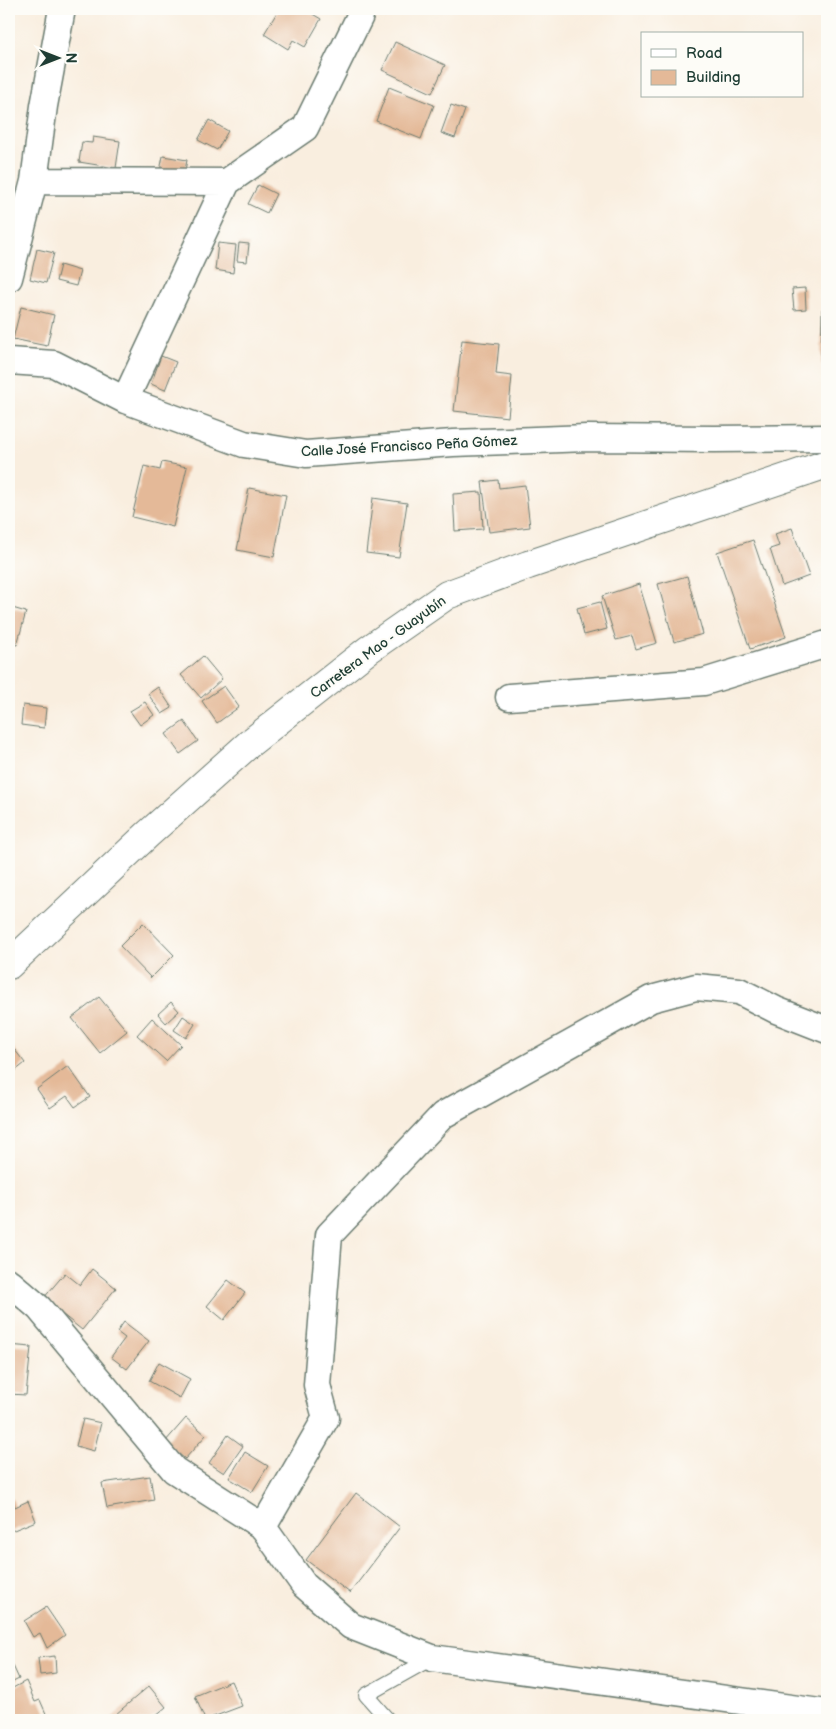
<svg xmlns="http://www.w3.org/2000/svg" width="836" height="1729" viewBox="0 0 836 1729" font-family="'Balsamiq Sans',sans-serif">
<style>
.building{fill:#e4b998}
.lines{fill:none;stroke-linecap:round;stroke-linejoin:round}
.lane-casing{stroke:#6b7b70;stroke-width:16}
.street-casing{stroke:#6b7b70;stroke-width:29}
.secondary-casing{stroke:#6b7b70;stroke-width:30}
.lane{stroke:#fff;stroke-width:14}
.street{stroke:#fff;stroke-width:26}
.secondary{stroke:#fff;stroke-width:28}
.labels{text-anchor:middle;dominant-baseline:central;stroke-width:4;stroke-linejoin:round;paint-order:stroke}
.street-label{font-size:14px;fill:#1f3d34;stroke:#fdfcf7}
</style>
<rect width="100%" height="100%" fill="#fdfcf7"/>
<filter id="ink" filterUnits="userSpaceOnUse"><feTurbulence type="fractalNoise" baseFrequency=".02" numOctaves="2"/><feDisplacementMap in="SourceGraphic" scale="10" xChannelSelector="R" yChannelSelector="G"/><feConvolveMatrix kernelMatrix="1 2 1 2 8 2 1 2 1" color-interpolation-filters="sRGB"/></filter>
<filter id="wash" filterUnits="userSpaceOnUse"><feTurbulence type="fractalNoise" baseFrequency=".0096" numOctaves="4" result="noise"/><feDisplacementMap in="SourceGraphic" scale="20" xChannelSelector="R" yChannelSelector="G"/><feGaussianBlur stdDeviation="1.12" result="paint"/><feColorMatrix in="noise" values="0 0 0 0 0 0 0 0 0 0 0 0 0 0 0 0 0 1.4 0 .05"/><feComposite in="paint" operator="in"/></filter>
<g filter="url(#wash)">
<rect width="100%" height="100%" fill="#f9eedf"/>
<g id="blocks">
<path class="building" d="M 279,9 L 304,9 L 321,19 L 305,47 L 293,40 L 288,49 L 264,34 Z
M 395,42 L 445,65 L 432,93 L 382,70 Z
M 389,87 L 434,105 L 421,139 L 376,121 Z
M 451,105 L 465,110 L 455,138 L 441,133 Z
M 209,120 L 228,131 L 217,150 L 198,140 Z
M 93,137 L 120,141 L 116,168 L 79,162 L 82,142 L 92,143 Z
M 163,156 L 187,160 L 184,176 L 160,171 Z
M 258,185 L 276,194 L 267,213 L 248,204 Z
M 218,243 L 236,245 L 233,273 L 215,270 Z
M 239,243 L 249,244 L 247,262 L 237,261 Z
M 37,249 L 54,253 L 46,283 L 30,279 Z
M 60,265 L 80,271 L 76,286 L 56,281 Z
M 805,288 L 806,309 L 794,310 L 792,289 Z
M 21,307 L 54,315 L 47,346 L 13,339 Z
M 822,309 L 827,309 L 827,364 L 821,364 Z
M 462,340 L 499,344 L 496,374 L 512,376 L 508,417 L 454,411 Z
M 161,356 L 176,362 L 165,390 L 151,384 Z
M 162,462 L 187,467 L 173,527 L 132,517 L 144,466 L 160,470 Z
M 498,480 L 499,488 L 525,485 L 530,527 L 489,532 L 482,482 Z
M 249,488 L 286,495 L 274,557 L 237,550 Z
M 481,492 L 483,529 L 455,531 L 453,494 Z
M 373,498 L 407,503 L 399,557 L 366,553 Z
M 792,528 L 809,576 L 782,586 L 770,549 L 779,546 L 775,534 Z
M 753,540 L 786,637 L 750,649 L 717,552 Z
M 687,576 L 703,634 L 674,642 L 658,584 Z
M 639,584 L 657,643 L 636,649 L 632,636 L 616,640 L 602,596 Z
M 600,602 L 607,629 L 584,635 L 577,608 Z
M 9,607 L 26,612 L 17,645 L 9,643 Z
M 203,656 L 222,679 L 201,698 L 181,675 Z
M 224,686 L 239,707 L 217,723 L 202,701 Z
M 158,687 L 172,708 L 162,714 L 148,694 Z
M 145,702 L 154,715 L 140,725 L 130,711 Z
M 23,705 L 46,708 L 44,728 L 21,725 Z
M 184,721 L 198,741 L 180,754 L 166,734 Z
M 143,923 L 174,955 L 151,978 L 120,946 Z
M 99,997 L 127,1031 L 100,1053 L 72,1018 Z
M 171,1002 L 179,1011 L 166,1023 L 158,1014 Z
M 183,1016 L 195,1024 L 186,1038 L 174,1030 Z
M 152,1018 L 181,1045 L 166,1061 L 137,1035 Z
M 11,1045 L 25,1063 L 9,1076 L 9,1047 Z
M 68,1066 L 90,1097 L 75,1107 L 67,1096 L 50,1108 L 37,1089 Z
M 92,1269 L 116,1288 L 82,1330 L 43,1299 L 65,1273 L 80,1285 Z
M 228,1280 L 245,1293 L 224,1320 L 207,1306 Z
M 124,1322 L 149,1341 L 127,1369 L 111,1357 L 125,1338 L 117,1332 Z
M 9,1345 L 31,1347 L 26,1395 L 9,1394 Z
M 159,1362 L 190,1379 L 180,1398 L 149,1381 Z
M 186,1418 L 206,1435 L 185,1459 L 165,1442 Z
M 83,1419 L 101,1423 L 94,1451 L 76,1446 Z
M 228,1435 L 243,1446 L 224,1473 L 209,1463 Z
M 245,1452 L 268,1466 L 252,1492 L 229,1478 Z
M 150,1476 L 154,1500 L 107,1508 L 102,1483 Z
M 356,1493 L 400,1527 L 350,1593 L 306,1560 Z
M 12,1498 L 15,1507 L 28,1501 L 36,1521 L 9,1532 L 9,1499 Z
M 46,1607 L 65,1635 L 47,1648 L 40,1633 L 33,1637 L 24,1621 Z
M 55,1656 L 56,1673 L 40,1675 L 38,1658 Z
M 9,1657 L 19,1679 L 9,1684 Z
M 26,1681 L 35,1702 L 40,1700 L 47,1716 L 38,1720 L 9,1720 L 9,1690 Z
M 231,1681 L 242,1706 L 205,1720 L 195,1696 Z
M 149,1686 L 166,1707 L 150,1720 L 109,1720 Z"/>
</g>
</g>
<g filter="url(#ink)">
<use href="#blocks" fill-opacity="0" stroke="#6b7b70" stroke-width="1"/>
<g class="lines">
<g class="lane-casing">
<path id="lane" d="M 388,1720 L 366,1695 L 432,1658"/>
</g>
<g class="street-casing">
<path id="street" d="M 34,181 L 227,182
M 9,278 L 34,181 L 44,106 L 62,9
M 9,361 L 54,364 L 125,400 L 244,444 L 306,454 L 453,443 L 587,438 L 714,439 L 827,438
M 125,400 L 227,182 L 305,128 L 360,16
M 509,697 L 704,682 L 827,644
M 9,1282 L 39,1308 L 174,1470 L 263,1527 L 304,1585 L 351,1626 L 432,1658 L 827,1713
M 263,1527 L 326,1418 L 317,1385 L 329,1235 L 443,1115 L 651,999 L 696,987 L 739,991 L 776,1010 L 827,1030"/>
</g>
<g class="secondary-casing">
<path id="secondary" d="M 9,965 L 147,835 L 250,743 L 368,650 L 447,595 L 528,565 L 827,464"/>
</g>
<use href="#lane" class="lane"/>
<use href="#street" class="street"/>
<use href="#secondary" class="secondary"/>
</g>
</g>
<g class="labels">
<g class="street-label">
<text transform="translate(409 446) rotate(-3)">Calle José Francisco Peña Gómez</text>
<text transform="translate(378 647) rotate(-36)">Carretera Mao - Guayubín</text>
</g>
</g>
<rect width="836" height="1729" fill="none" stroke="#fdfcf7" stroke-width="30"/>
<rect x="641" y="32" width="162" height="65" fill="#fdfcf7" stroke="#a4b0a9"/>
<rect x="651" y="49" width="25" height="8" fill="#ffffff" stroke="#a4b0a9"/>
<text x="686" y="58" font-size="15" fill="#1f3d34">Road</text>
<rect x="651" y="70" width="25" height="15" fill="#e4b998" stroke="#a4b0a9"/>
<text x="686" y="82" font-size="15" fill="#1f3d34">Building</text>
<g transform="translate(58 58) rotate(90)" stroke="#fdfcf7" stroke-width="4" paint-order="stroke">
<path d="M0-4L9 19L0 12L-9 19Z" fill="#1f3d34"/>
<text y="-8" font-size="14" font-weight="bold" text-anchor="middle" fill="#1f3d34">N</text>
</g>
</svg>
